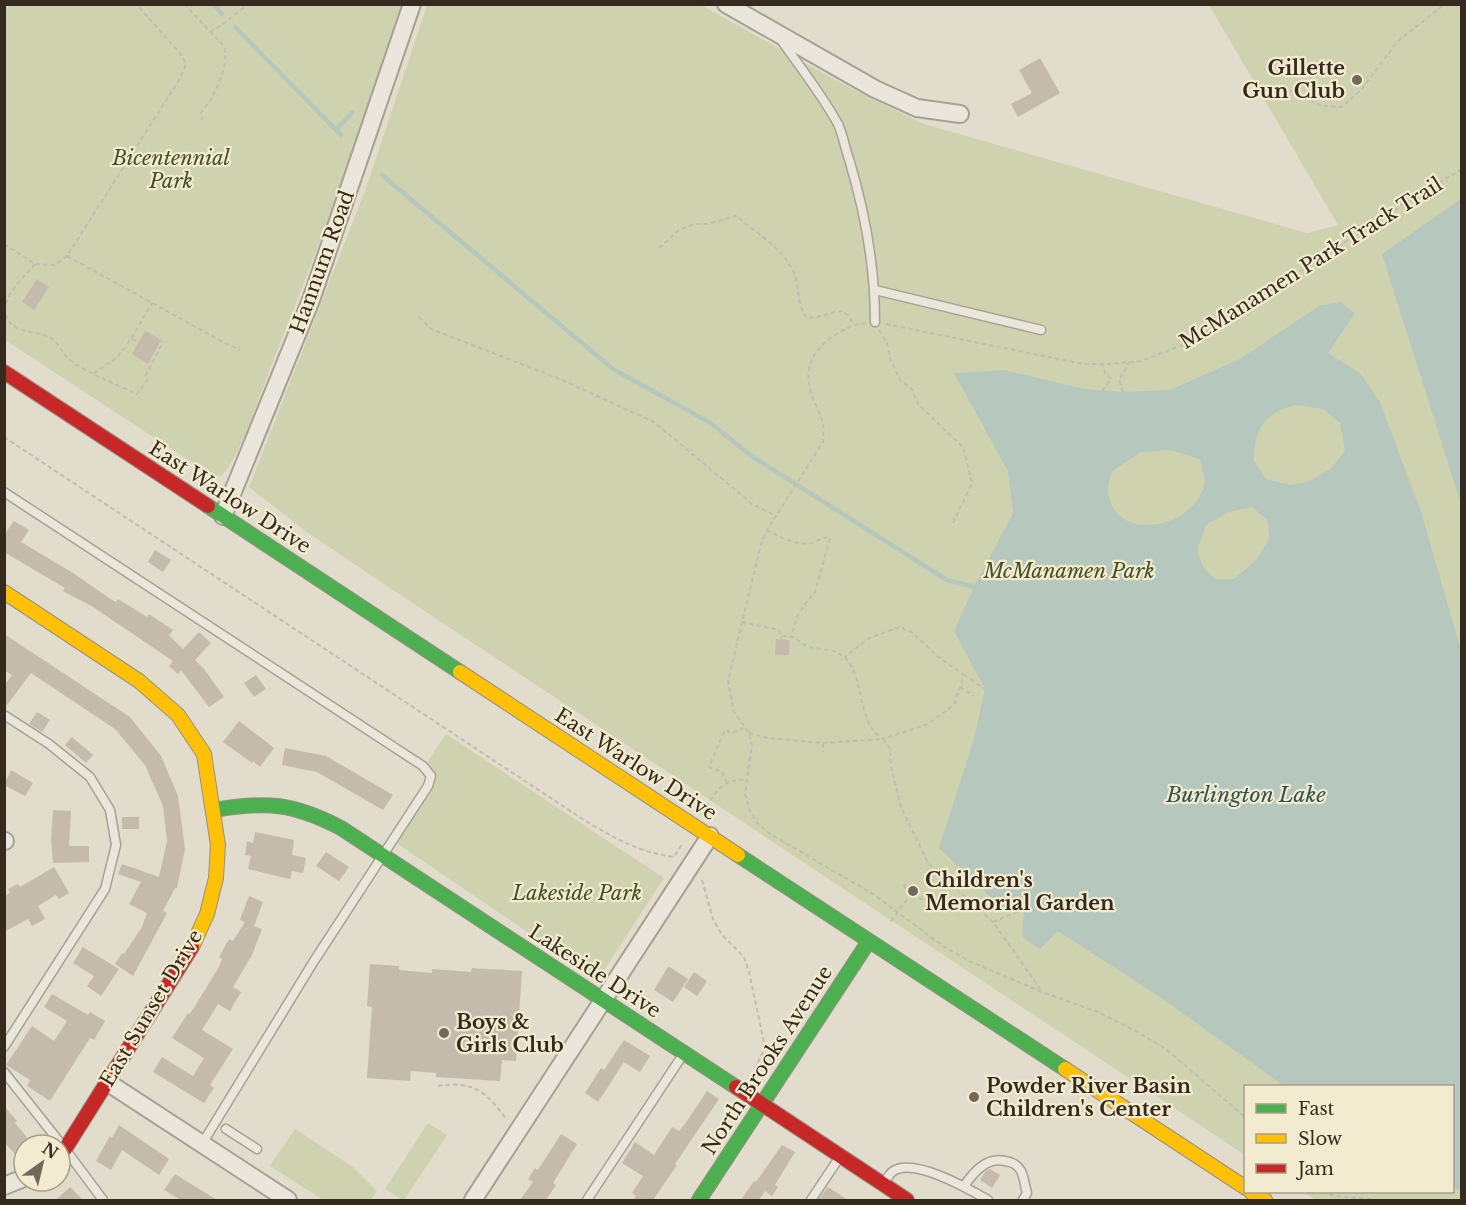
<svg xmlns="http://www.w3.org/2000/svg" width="1466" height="1205" viewBox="0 0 1466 1205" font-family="'Libre Baskerville',serif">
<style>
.green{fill:#cfd2ae}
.water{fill:#b6c7be;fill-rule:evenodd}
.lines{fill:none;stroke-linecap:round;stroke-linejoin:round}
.stream{stroke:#b6c7be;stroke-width:4.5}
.building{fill:#c5bbac}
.lane-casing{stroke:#a6a195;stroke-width:11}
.street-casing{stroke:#a6a195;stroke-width:20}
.fast-casing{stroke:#969084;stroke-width:16}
.slow-casing{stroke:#969084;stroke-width:16}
.jam-casing{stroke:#969084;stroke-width:16}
.path{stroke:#c2bdb3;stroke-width:2;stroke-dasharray:4.5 3;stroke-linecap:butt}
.lane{stroke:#eae6dc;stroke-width:8}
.street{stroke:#eae6dc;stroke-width:16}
.fast{stroke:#4caf50;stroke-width:14}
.slow{stroke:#ffc107;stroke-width:14}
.jam{stroke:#c62828;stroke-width:14}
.poi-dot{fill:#71685a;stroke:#f3ebd0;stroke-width:2}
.labels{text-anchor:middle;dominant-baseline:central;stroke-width:4.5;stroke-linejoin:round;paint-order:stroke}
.poi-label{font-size:20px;font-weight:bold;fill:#342a1d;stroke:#f3ebd0;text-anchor:start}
.park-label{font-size:20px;font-style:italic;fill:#435025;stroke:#f3ebd0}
.street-label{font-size:20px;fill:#342a1d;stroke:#f3ebd0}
.water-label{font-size:21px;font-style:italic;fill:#2d5453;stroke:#f3ebd0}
</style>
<rect width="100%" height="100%" fill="#e1dccb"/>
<path class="green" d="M 4,5 L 405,5 C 363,127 318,249 270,369 C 260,395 239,460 221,476 L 213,476 L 5,340 Z
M 427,5 L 701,5 L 850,88 L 924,124 L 1307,233 L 1338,225 L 1209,5 L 1461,5 L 1461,1200 L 1316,1200 L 1302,1192 L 1452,1192 L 1452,1086 L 1246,1086 L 1245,1155 L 378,580 L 304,530 L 249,487 L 365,191 Z
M 446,734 L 664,878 L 601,975 L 594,977 L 395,842 L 433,785 L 434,773 L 428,761 Z
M 428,1123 L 447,1135 L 404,1200 L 402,1200 L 385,1189 Z
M 295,1129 L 353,1167 L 377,1191 L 371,1200 L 323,1200 L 270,1166 Z"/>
<path class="water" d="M 1461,199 L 1461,504 L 1382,254 Z
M 1340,302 L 1355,313 L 1328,353 L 1360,373 L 1380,402 L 1421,512 L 1461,650 L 1461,1190 L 1453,1188 L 1452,1086 L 1284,1086 L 1163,999 L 1058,931 L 1040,949 L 1022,937 L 1024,909 L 1002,908 L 939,848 L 974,739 L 985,689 L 954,631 L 974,587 L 1013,513 L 1008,471 L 954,373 L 1004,370 L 1084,389 L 1123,392 L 1170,390 L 1240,359 L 1319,306 ZM 1296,405 L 1323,409 L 1340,423 L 1345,450 L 1331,469 L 1307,482 L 1290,485 L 1266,479 L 1253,459 C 1258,426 1262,414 1296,405 ZM 1170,450 L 1200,459 C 1201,467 1206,479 1204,486 C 1193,528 1117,544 1108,494 C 1107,487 1110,478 1112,471 L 1141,452 ZM 1252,507 L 1267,520 L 1270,538 L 1256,560 L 1234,579 L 1215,579 L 1203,567 L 1197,550 L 1206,525 L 1229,512 Z"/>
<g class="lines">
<path class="stream" d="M 213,4 L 222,14
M 235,27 L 341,135
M 336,130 L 352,113
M 382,175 L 613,369 L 709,422 L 753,457 L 947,580 L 974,587"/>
</g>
<path class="building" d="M 1040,58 L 1060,93 L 1018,117 L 1011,104 L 1032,93 L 1019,70 Z
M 37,279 L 49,287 L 34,310 L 22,302 Z
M 145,331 L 161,340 L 148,364 L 132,354 Z
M 14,521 L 29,530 L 21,542 L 73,573 L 109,598 L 116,602 L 118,599 L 147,617 L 149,614 L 173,630 L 169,635 L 183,649 L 199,632 L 211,643 L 195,660 L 204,669 L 224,697 L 209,707 L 181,670 L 178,674 L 169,666 L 173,661 L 93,607 L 63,591 L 65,588 L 4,552 L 4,535 Z
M 155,550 L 171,560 L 163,572 L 148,562 Z
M 4,634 L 130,717 L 161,756 L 178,796 L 185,849 L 177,888 L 175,888 L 163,911 L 167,913 L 133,976 L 115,964 L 122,953 L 124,954 L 142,927 L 147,913 L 129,904 L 141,882 L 118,874 L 122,864 L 159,877 L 167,841 L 163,806 L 145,765 L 115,729 L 31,673 L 4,709 L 4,686 L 12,675 L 4,670 Z
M 776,639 L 790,640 L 789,655 L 775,655 Z
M 256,675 L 266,689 L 254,697 L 244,683 Z
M 37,712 L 50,720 L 42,732 L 29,724 Z
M 239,721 L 274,748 L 260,767 L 253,761 L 252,763 L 223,742 Z
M 72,737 L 93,755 L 86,763 L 65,745 Z
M 285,748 L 326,756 L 393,795 L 383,810 L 317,772 L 282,765 Z
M 11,770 L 33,783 L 25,796 L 4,785 Z
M 53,810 L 71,811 L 69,846 L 89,846 L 89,862 L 53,863 L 51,838 Z
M 122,817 L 139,817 L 139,829 L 122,829 Z
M 255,832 L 294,840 L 292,855 L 306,858 L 303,873 L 292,871 L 290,879 L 248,869 L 251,856 L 245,855 L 247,841 L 253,843 Z
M 326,852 L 349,867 L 339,881 L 316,866 Z
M 54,867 L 69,893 L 59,899 L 56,895 L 38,906 L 45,919 L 32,926 L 28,919 L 4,932 L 4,896 L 10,893 L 8,889 L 18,884 L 20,887 Z
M 249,896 L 263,902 L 254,926 L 262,929 L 252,955 L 233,987 L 241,992 L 230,1011 L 218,1004 L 202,1030 L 233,1049 L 210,1085 L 214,1088 L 204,1103 L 153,1072 L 162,1057 L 193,1076 L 204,1058 L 172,1038 L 188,1013 L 190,1014 L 219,967 L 222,959 L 219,957 L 229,939 L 233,941 L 245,922 L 240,920 Z
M 83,947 L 119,969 L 101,996 L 87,986 L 94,976 L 73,963 Z
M 370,964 L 399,966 L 399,970 L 432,973 L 432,969 L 471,972 L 472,968 L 522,971 L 516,1061 L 502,1060 L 500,1081 L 436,1077 L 436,1073 L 411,1071 L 410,1081 L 367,1078 L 372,1007 L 367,1006 Z
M 670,967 L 688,979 L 673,1002 L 654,990 L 667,968 Z
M 694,972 L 707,981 L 697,996 L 684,987 Z
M 52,994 L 88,1015 L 90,1012 L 105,1021 L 94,1040 L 90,1038 L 50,1101 L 27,1086 L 30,1080 L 6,1065 L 32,1026 L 54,1041 L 67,1021 L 44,1007 Z
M 624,1040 L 650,1056 L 640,1072 L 624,1062 L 598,1102 L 585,1093 L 601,1068 L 604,1070 Z
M 707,1091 L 719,1099 L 675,1164 L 677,1165 L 653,1200 L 633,1200 L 636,1196 L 632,1193 L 643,1176 L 622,1163 L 635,1142 L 654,1155 L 672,1127 L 679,1131 L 685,1124 Z
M 4,1106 L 17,1121 L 15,1123 L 30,1141 L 15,1154 L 4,1142 Z
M 119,1125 L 169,1159 L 159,1175 L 122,1150 L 111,1170 L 96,1161 L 110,1136 L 112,1138 Z
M 561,1134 L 577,1144 L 553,1183 L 556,1185 L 546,1200 L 520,1200 L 533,1182 L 528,1179 L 535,1168 L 538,1170 Z
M 782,1145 L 795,1152 L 775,1185 L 778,1187 L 772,1196 L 765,1191 L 759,1200 L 741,1200 L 754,1181 L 756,1182 Z
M 990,1169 L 1000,1175 L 992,1188 L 980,1180 L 985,1172 Z
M 175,1174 L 217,1200 L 181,1200 L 164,1190 Z
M 70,1187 L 83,1200 L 56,1200 Z
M 828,1187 L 848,1200 L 818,1200 Z"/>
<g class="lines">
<g class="lane-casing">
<path id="lane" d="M 781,40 C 801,68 822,95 838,124 C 843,135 845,148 849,159 C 865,212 875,268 875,322
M 875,290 L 1041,330
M 4,492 L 423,766 L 431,776 L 428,786 L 314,961 L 202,1144
M 4,715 L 49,744 L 90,777 L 110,810 L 116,845 L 105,889 L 4,1047
M 4,1072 L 65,1149 L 103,1200
M 226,1129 L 257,1149
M 883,1183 C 886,1180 889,1175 892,1172 C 912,1156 969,1189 988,1200
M 964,1186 C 974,1172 986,1157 1005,1161 C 1012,1162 1017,1164 1021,1171 C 1024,1177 1025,1186 1027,1193 L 1023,1200
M 587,1200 L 684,1053
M 811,1200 L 841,1155"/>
</g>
<g class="street-casing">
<path id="street" d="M 726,4 L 875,89 L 917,108 L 960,114
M 223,516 L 311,300 L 412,4
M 4,841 L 5,841
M 107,1082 L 288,1200
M 4,1186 L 24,1178
M 473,1200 L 710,836"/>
</g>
<g class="fast-casing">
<path id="fast" d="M 208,506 L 460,672
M 214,810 C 267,801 293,803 341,828 L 736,1087
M 738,855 L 1065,1069
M 699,1200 L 869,941"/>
</g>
<g class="slow-casing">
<path id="slow" d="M 4,592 L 139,681 L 178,715 L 204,754 L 218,845 L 216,878 L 207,914 L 192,947
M 460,672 L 738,855
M 1065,1069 L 1246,1188
M 1251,1192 L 1265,1200"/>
</g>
<g class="jam-casing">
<path id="jam" d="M 4,372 L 208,506
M 736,1087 L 907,1200
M 60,1153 L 65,1149 L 192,947"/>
</g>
<path class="path" d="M 184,4 L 224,46 C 229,59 220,84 212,97 C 209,103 204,107 201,113 L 202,120
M 210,32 L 226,22 L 248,4
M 1283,87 L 1322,106 L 1342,107 L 1361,90 L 1398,41 L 1445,4
M 4,244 L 35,264 L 55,265 L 67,256 L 181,77 L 186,63 L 179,52 L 136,4
M 659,248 L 679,230 L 694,224 L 708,224 L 736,216 C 755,232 784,249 794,273 C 800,288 796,304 807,318 C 820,318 830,312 842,311 L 849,316 L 853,325
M 67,256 L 223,342 L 240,350
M 35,264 C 24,277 1,297 6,315 C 11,334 36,330 49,337 C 60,342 62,355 71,361 C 91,375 115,384 137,394 L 147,381 L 146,375 L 163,342 L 147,333 L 141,344 L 131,338
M 419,317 L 431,329 L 560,379 L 654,422 L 752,504 L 776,516
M 866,323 C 851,325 840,331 828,340 C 813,352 805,368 810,389 C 812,400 820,411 823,423 C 824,429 823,436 823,442 L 767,530 L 761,544 L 728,681 L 734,712 L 749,733 L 752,745 L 745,794 L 750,811 L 757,823 L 770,834 L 873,894 L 943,946 L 969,961 L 1042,992 L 1098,1012 L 1139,1033 L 1166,1049 L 1246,1118
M 886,324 L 1083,364 L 1110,364 L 1141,361 L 1193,341 L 1405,203 L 1462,169
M 879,330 L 887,343 L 890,359 L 900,380 L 912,389 L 918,404 L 963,447 L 972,483 L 952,525
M 94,374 C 100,367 110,364 117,357 C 131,342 141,321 152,303
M 1102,391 L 1111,379 L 1105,373 L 1102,364
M 1123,392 L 1119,380 L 1129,362
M 4,437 L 581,818 C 614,838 635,851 674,857 L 683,843
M 767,530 C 780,537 796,546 811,543 C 819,541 822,536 830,538 L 815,592 L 804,605 L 796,619 L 792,635
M 742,622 L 779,630 L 782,639
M 782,636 C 796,635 796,641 807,646 C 819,650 833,648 843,656 C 862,671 858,710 873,730 C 875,733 880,736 883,739 L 928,724 L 954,705 L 964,675 L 937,656 L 913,633 L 900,627 L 869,638 L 845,657
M 964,675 L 985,689
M 960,687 L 974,696
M 749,733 L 768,738 L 823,743 L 823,752
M 823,743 L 883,739 L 890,748 L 891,766 L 901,807 L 928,863 L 993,922 L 1041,990
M 727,783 L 722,772 L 709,767 L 725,730 L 732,733 L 744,728
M 706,807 C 716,790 725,778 746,780
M 702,880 L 713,919 L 722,935 L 744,957 L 749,972 L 765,1047 L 753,1073 L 755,1078
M 904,884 C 906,895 913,899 923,899
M 891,921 L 915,889
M 993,922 L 1024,909
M 438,1086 C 474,1080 487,1093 507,1120
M 1322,1192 C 1334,1198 1360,1197 1376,1200"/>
<use href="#lane" class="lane"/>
<use href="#street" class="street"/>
<use href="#fast" class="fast"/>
<use href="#slow" class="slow"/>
<use href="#jam" class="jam"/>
</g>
<g class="poi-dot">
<circle cx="1357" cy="80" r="6"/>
<circle cx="913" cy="891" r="6"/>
<circle cx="444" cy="1033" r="6"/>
<circle cx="974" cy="1097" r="6"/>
</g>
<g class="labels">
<g class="poi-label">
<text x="1345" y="68" text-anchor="end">Gillette<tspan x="1345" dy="23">Gun Club</tspan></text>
<text x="925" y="880">Children's<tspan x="925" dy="23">Memorial Garden</tspan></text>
<text x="456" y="1022">Boys &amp;<tspan x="456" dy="23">Girls Club</tspan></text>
<text x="986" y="1086">Powder River Basin<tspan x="986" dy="23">Children's Center</tspan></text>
</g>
<g class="park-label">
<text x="171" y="158">Bicentennial<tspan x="171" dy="23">Park</tspan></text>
<text x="1069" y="571">McManamen Park</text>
<text x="577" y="893">Lakeside Park</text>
</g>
<g class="street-label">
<text transform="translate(322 262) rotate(-70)">Hannum Road</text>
<text transform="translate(1311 263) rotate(-32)">McManamen Park Track Trail</text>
<text transform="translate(230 497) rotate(33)">East Warlow Drive</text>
<text transform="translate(636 764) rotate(33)">East Warlow Drive</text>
<text transform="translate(595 971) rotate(33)">Lakeside Drive</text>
<text transform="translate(151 1008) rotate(-59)">East Sunset Drive</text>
<text transform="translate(767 1060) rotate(-57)">North Brooks Avenue</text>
</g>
<g class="water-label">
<text x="1246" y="795">Burlington Lake</text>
</g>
</g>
<rect width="1466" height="1205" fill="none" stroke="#342a1d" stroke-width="12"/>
<rect x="1244" y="1085" width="210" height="108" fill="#f3ebd0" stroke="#a79e88" stroke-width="1.5"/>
<rect x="1256" y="1104" width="30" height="9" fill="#4caf50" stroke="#a79e88" stroke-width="1.5"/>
<text x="1298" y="1115" font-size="18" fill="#342a1d">Fast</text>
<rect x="1256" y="1134" width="30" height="9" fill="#ffc107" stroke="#a79e88" stroke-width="1.5"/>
<text x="1298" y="1145" font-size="18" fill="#342a1d">Slow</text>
<rect x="1256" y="1164" width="30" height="9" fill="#c62828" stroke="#a79e88" stroke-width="1.5"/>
<text x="1298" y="1175" font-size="18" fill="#342a1d">Jam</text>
<g transform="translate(42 1163) rotate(34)"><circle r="28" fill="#f3ebd0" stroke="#a79e88" stroke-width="1.5"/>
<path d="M0-4.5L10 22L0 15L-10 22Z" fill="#71685a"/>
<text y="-9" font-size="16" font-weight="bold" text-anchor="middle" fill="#342a1d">N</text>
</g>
</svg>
